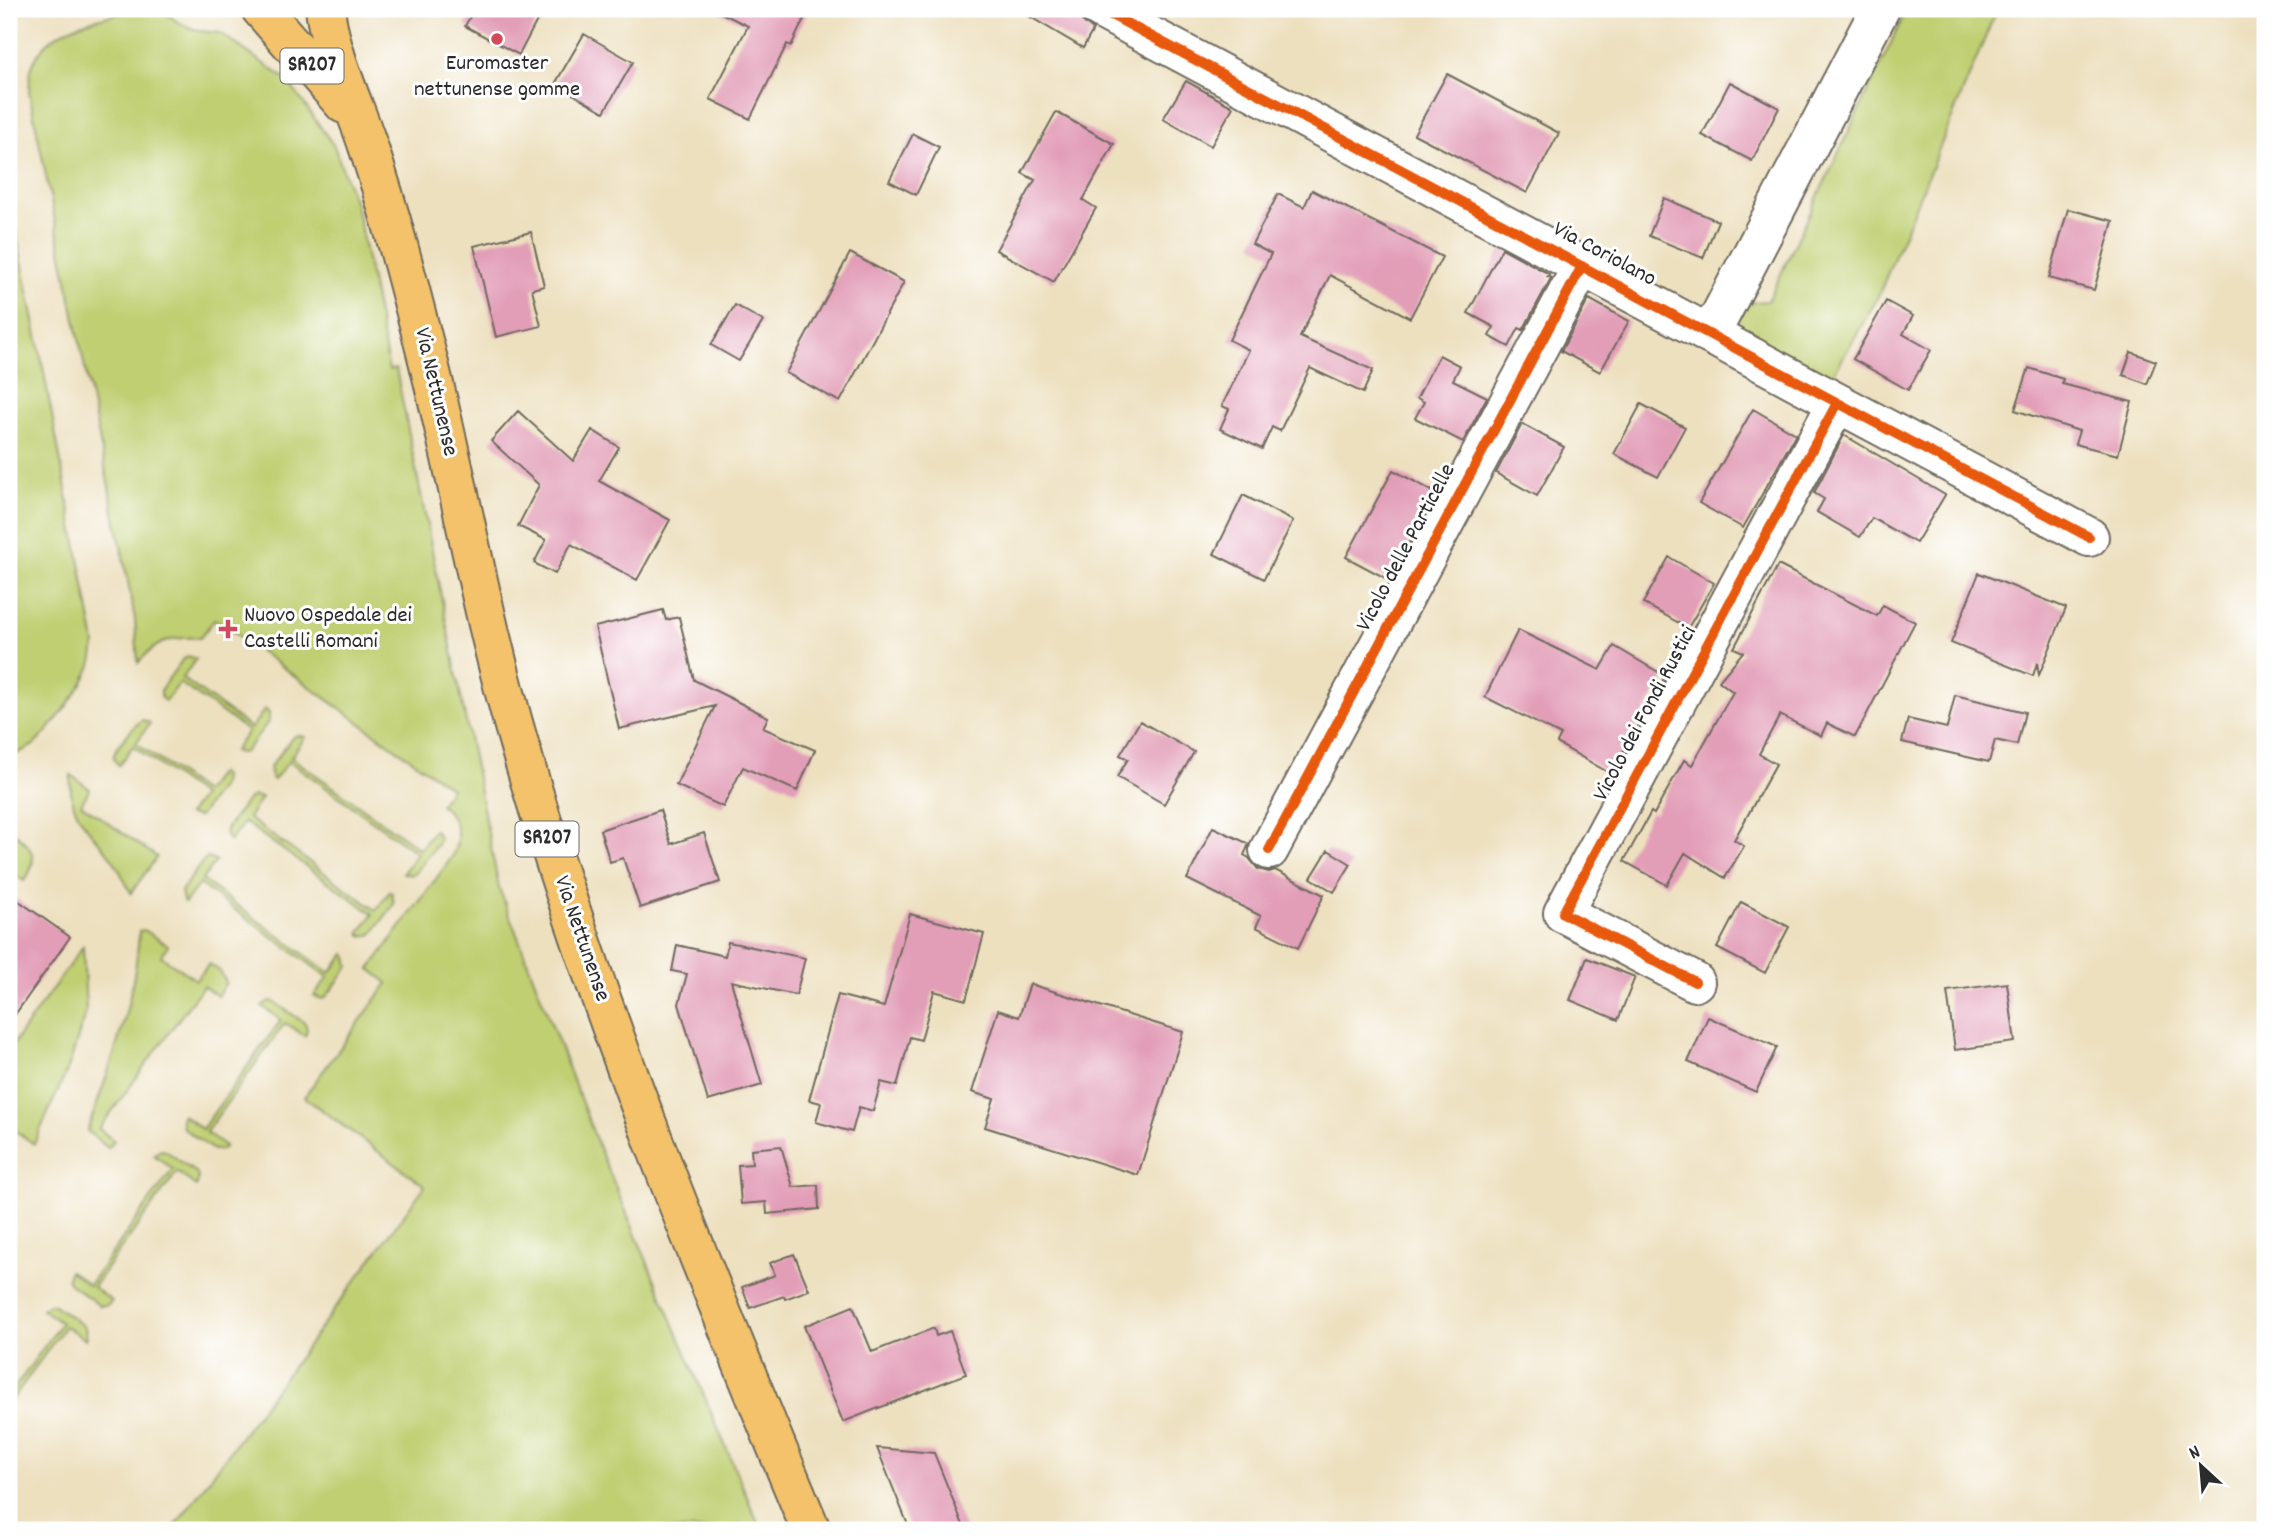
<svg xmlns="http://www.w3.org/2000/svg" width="2274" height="1539" viewBox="0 0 2274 1539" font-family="Dekko,sans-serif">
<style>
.green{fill:#bfcf71;stroke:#757d4e;stroke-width:2}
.building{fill:#e29db7}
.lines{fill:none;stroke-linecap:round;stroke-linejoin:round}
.minor-casing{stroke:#6f6a5f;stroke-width:42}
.major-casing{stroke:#6f6a5f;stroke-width:42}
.minor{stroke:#fff;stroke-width:38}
.major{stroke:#f3c26a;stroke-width:38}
.cycleway-casing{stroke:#fff;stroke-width:15}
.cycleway{stroke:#e8590c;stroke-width:10}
.poi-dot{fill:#d1495b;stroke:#fff;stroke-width:2.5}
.labels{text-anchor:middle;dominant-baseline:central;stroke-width:6;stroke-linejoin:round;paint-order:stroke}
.shield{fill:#fff;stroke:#6b6b6b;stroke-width:2}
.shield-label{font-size:21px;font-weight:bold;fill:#2b2b2b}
.poi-label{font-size:23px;fill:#2b2b2b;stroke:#fff}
.street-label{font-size:23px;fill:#2b2b2b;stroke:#fff}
</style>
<rect width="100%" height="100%" fill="#fff"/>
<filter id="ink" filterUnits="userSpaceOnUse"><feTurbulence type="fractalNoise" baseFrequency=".0143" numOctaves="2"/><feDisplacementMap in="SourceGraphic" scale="14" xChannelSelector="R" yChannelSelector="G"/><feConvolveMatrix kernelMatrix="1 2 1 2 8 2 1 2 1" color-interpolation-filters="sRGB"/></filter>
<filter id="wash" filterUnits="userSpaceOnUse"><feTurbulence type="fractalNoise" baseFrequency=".00686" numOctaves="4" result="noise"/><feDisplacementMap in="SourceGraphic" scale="28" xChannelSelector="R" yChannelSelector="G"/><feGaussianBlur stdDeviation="1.57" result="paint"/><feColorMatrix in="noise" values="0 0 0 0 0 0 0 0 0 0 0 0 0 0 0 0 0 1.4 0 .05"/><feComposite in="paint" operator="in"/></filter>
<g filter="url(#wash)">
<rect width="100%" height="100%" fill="#ede0bf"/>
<path class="green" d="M 1907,9 L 1997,9 L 1877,299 L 1830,380 L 1730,329 L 1743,303 L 1768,301 Z
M 132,11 L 165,13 L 181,24 L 199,31 L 220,33 L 287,80 L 334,146 L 357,209 L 389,370 L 396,369 L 499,888 L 602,1155 L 761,1530 L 172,1530 L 425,1186 L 304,1097 L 388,983 L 370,969 L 452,857 C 462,836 458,819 440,804 L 451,788 L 215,619 L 200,638 C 171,636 157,641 138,663 L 135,619 L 127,576 L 29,92 C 30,85 29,77 31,70 C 43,27 94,19 132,11 Z
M 9,196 L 38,341 L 95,643 C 94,650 94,658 91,665 C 85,684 52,727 38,741 C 30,749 19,753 9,756 Z
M 188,656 L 196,659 L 182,678 L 251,728 L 265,709 L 269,713 L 269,721 L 245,752 L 239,753 L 234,751 L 248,731 L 180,683 L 165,701 L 161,698 L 161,689 L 183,659 Z
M 142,720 L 150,723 L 136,743 L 204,792 L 219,773 L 223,776 L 222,785 L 199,817 L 188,815 L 202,796 L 133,746 L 119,765 C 116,762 113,761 114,755 C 116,746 135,725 142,720 Z
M 297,735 L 305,737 L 291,757 L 420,849 L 434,830 C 438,834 440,837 438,843 L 416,872 L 411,875 L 403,873 L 417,853 L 289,761 L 274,780 C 270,776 269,773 270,767 L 292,738 Z
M 71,775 L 90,789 L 81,804 L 157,857 L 131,893 C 125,882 120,870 113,860 C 92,830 67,817 71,775 Z
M 253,796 L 261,798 L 248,818 L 376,910 L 390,891 L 392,893 L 394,904 L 372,934 L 364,936 L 359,934 L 373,914 L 244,822 L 230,841 C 226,838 225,834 226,829 L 246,801 Z
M 9,829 C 30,844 42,857 24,881 L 9,870 Z
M 208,858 L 216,861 L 202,880 L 330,973 L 345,954 L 347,956 L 349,966 L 327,996 L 322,999 L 314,996 L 328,977 L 199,884 L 185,903 L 183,901 L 181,891 L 203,861 Z
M 144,930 L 168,945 L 161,956 L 196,980 L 209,964 L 220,971 L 226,982 L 218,996 L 203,986 L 99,1129 L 114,1141 L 108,1148 L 87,1131 C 110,1069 136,998 139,931 Z
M 83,946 L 86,1011 L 69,1066 L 34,1144 L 9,1126 L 9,1050 Z
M 269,1001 L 274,1002 L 305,1023 C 308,1028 307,1032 305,1036 L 285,1023 L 206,1132 L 225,1146 L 221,1150 L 213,1150 L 183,1128 L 181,1118 L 183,1115 L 202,1129 L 281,1020 L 262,1006 Z
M 160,1150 L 166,1151 L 196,1173 C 199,1177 199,1181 196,1186 L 177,1172 L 93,1287 L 112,1301 L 108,1305 L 100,1306 L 70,1284 C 67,1280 66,1276 70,1271 L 89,1285 L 173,1169 L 154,1155 Z
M 49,1304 L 54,1305 L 85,1327 L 86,1337 L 85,1339 L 65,1326 L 9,1404 L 9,1396 L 61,1323 L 42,1309 Z"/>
<g id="blocks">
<path class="building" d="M 474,9 L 543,9 L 519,55 L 465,26 Z
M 713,9 L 809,9 L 791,46 L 787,44 L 750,119 L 710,99 L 748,26 Z
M 1017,9 L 1068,9 L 1080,16 L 1082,21 L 1093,30 L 1083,48 Z
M 584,34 L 633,62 L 604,112 L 555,84 Z
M 1447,74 L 1559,133 L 1527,193 L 1414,134 Z
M 1186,81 L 1233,107 L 1211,146 L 1163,119 Z
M 1730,82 L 1779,108 L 1752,161 L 1702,135 Z
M 1056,112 L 1114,144 L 1083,200 L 1096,208 L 1054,282 L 996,250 L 1035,180 L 1022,173 Z
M 913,134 L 939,147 L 916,195 L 889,181 Z
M 1312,190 L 1442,257 L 1410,318 L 1330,275 L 1300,337 L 1373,370 L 1363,393 L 1310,368 L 1280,431 L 1272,427 L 1262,449 L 1220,429 L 1229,409 L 1222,406 L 1249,350 L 1229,340 L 1271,254 L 1252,244 L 1278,194 L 1304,207 Z
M 1664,198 L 1718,221 L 1703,258 L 1649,236 Z
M 2068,209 L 2113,221 L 2094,290 L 2049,278 Z
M 531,232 L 544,286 L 532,289 L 541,326 L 496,337 L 474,246 Z
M 1502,248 L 1549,274 L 1547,276 L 1551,278 L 1523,330 L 1519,328 L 1509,347 L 1489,336 L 1494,327 L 1468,313 Z
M 850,253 L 904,282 L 840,402 L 786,373 Z
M 1589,299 L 1629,321 L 1600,372 L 1561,351 Z
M 1886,301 L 1913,316 L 1903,334 L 1931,350 L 1908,390 L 1853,359 Z
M 735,305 L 763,321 L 739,361 L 711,345 Z
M 2131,352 L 2156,361 L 2147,384 L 2123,375 Z
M 1439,355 L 1460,366 L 1453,380 L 1487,397 L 1463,442 L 1415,418 L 1424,402 L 1417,398 Z
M 2029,368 L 2063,379 L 2062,384 L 2132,402 L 2118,455 L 2075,444 L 2079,431 L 2015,410 Z
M 1641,404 L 1685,427 L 1658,477 L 1614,454 Z
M 1753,409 L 1796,434 L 1743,528 L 1699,503 Z
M 518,411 L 573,461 L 592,430 L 619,447 L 599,481 L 670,520 L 637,580 L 571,544 L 555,574 L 534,563 L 546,540 L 518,526 L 539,485 L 491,441 Z
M 1522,424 L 1564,447 L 1537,496 L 1496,473 Z
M 1844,435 L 1945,495 L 1916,543 L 1872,518 L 1860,537 L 1817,512 L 1824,499 L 1814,493 Z
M 1393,470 L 1436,493 L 1389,580 L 1346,557 Z
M 1243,495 L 1293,521 L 1264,579 L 1214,554 Z
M 1669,557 L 1714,583 L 1688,628 L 1643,603 Z
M 1778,565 L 1877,616 L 1883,605 L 1915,622 L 1855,737 L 1827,723 L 1821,736 L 1780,715 L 1759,754 L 1776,764 L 1734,840 L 1744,846 L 1725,878 L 1685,853 L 1667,885 L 1624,861 L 1651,812 L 1654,814 L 1684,760 L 1692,765 L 1733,692 L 1719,681 L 1743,652 L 1734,648 Z
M 1979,573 L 2066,608 L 2039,675 L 2037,663 L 2033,676 L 1951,643 Z
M 663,610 L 666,620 L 679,617 L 694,680 L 768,717 L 763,728 L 815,750 L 797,791 L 743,767 L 723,807 L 676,785 L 715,706 L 619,729 L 595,627 Z
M 1518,630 L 1600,670 L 1614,646 L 1665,676 L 1611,774 L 1557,743 L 1561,735 L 1485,697 Z
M 1955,695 L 2025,712 L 2017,745 L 1995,740 L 1989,762 L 1902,742 L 1908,719 L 1947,728 Z
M 1140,721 L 1194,752 L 1164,804 L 1117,777 L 1128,759 L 1120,755 Z
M 660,810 L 671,844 L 704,833 L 720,882 L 640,908 L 623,858 L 610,862 L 600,830 Z
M 1213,827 L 1249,844 L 1244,855 L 1249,858 L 1258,869 L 1269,872 L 1275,870 L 1324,895 L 1298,948 L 1256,927 L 1261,916 L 1187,879 Z
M 1328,850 L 1351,864 L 1334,892 L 1311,878 Z
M 9,894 L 70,937 L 9,1023 Z
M 1741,902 L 1789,927 L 1765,973 L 1717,948 Z
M 910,914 L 984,934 L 966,1000 L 934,991 L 921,1040 L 910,1037 L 897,1086 L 881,1082 L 873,1111 L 859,1107 L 852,1132 L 816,1122 L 821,1103 L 809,1100 L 838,995 L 884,1007 Z
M 728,942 L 805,958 L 796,995 L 731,981 L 762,1085 L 708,1101 L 679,1004 L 687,974 L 672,971 L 677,945 L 725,956 Z
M 1587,958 L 1635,977 L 1618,1020 L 1570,1000 Z
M 2007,983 L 2015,1042 L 1955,1050 L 1947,991 Z
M 1030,984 L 1183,1032 L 1138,1175 L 985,1127 L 994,1099 L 972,1092 L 998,1010 L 1019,1017 Z
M 1708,1017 L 1777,1047 L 1756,1092 L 1688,1062 Z
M 781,1146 L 793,1187 L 818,1185 L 819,1209 L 767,1214 L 766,1202 L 741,1204 L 738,1165 L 752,1164 L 751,1149 Z
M 794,1254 L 809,1290 L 785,1299 L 784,1296 L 750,1308 L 742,1287 L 775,1275 L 770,1263 Z
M 853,1306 L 872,1352 L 934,1328 L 936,1336 L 950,1331 L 966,1374 L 843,1422 L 804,1326 Z
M 877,1448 L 934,1453 L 965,1530 L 910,1530 Z"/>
</g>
</g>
<g filter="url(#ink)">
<use href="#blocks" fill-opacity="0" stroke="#6f6a5f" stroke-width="2"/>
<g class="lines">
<g class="minor-casing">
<path id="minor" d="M 1100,9 L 2089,537
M 1710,335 L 1880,9
M 1269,850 L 1582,266
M 1695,982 L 1563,913 L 1837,403"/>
</g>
<g class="major-casing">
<path id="major" d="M 261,9 L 344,104
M 325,9 C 331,57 353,101 368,146 C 391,215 409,285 427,356 C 460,486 482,618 520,747 C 597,1015 704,1273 811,1530"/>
</g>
<use href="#minor" class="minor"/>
<use href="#major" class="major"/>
<g class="cycleway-casing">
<path id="cycleway" d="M 1100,9 L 2089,537
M 1269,850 L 1582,266
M 1695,982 L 1563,913 L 1837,403"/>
</g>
<use href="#cycleway" class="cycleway"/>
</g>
</g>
<g class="poi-dot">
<circle cx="497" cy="39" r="7"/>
<path d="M224.5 618.5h7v7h7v7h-7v7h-7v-7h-7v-7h7z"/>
</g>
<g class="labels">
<g class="shield">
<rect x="280.5" y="48.5" width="63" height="35" rx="5"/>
<rect x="515.5" y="821.5" width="63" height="35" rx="5"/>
</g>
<g class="shield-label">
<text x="312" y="66">SR207</text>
<text x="547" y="839">SR207</text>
</g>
<g class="poi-label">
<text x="497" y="64">Euromaster<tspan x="497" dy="26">nettunense gomme</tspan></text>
<text x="244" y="616" text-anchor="start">Nuovo Ospedale dei<tspan x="244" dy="26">Castelli Romani</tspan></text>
</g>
<g class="street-label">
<text transform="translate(1604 255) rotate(28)">Via Coriolano</text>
<text transform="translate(435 392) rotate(77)">Via Nettunense</text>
<text transform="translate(1407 548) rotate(-62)">Vicolo delle Particelle</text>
<text transform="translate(1646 714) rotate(-62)">Vicolo dei Fondi Rustici</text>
<text transform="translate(581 939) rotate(71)">Via Nettunense</text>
</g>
</g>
<rect width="2274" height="1539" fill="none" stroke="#fff" stroke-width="35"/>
<g transform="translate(2201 1466) rotate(334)" stroke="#ffffff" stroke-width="5" paint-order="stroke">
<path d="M0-5L12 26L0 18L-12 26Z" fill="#2b2b2b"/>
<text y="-10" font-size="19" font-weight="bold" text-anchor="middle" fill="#2b2b2b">N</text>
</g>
</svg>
